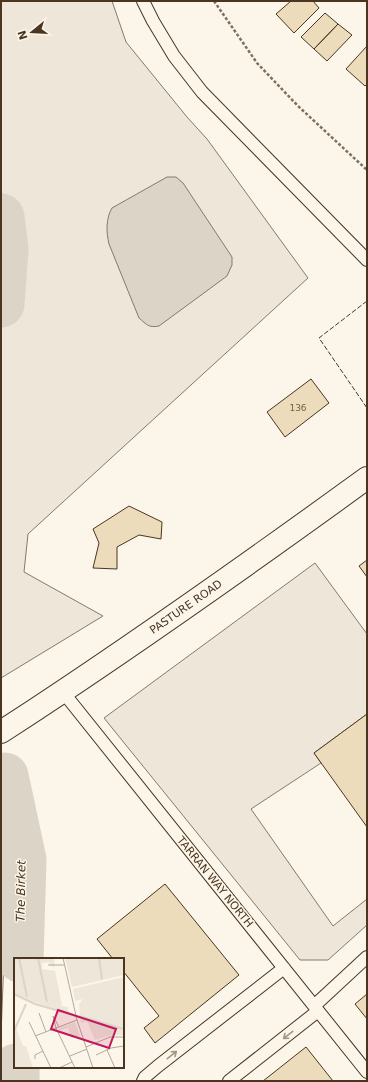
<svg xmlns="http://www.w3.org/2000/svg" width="368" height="1082" viewBox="0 0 368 1082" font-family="'DejaVu Sans',sans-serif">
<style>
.green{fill:#ede6d9;stroke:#887966}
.water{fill:#dcd4c6;stroke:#887966}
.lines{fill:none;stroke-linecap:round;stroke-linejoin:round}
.river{stroke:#dcd4c6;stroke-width:47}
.building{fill:#ecdcbc;stroke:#4a3520}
.lane-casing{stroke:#4a3520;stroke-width:14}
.primary-casing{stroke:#4a3520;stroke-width:24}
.path{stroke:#7f6f5c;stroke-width:2.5;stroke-dasharray:3 2;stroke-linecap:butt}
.lane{stroke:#fbf6e9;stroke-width:12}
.primary{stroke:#fbf6e9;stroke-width:22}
.fence{stroke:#4a3520;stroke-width:1;stroke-dasharray:5 2;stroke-linecap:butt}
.oneway{stroke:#a29684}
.labels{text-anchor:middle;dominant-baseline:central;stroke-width:3;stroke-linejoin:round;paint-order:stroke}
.number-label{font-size:9px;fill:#725f47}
.street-label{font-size:11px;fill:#4a3520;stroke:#fbf6e9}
.water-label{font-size:12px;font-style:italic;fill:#4a3520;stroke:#fbf6e9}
.inset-river{fill:none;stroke:#dcd4c6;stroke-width:2}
.inset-road{fill:none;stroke:#b4a999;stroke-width:1}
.view{fill:#c2185b;fill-opacity:0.15;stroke:#c2185b;stroke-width:2}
.inset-edge{fill:none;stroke:#4a3520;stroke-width:2}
</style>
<rect width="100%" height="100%" fill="#fbf6e9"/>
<path class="green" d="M 1,1 L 112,1 L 126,42 L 187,117 L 207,139 L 308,278 L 28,534 L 24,572 L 103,616 L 1,678 Z
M 315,563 L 367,634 L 367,714 L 314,753 L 321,763 L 251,809 L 333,926 L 367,899 L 367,925 L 328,960 L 300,960 L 104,718 Z
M 1,906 L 5,930 L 1,1036 Z"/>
<path class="water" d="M 167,177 L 176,177 L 183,183 L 232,257 L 232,265 L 227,276 L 159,326 C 149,328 147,325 139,318 L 109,244 C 106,232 106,218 112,208 Z"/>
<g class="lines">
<path class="river" d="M 1,217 L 5,249 L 1,304
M 5,776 L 23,860 L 20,959
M 16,1067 L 16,1081"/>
</g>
<path class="building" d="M 291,1 L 313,1 L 319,8 L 294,33 L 276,14 Z
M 325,13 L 338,24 L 314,49 L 301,37 Z
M 338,24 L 352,35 L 327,61 L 314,49 Z
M 367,46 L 367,84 L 365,86 L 346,69 Z
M 311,379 L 329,403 L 285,437 L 267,412 Z
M 129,506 L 162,522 L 161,539 L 139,535 L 117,547 L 117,569 L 93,568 L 99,543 L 93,529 Z
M 367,560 L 367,577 L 359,566 Z
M 367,714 L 367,827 L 314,753 Z
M 165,884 L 239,975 L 155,1043 L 144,1028 L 159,1016 L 123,971 L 123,959 L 113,959 L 97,939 Z
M 367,994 L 367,1019 L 355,1004 Z
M 306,1047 L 333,1081 L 263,1081 Z"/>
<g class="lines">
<g class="lane-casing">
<path id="lane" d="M 143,1 L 153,21 L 174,56 L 202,92 L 367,260
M 63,692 L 367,1072
M 314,1006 L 367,957
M 143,1081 L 145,1077 L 158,1066 L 284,968
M 229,1081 L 318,1011"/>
</g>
<g class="primary-casing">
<path id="primary" d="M 1,732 C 126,651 247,565 367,478"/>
</g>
<path class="path" d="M 214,1 L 257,63 L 298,106 L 367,170"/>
<use href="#lane" class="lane"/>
<use href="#primary" class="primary"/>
<path class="fence" d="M 367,301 L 319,338 L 367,408"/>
</g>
<defs><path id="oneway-shaft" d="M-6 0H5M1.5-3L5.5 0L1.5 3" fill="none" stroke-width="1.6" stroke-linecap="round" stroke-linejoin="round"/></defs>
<g class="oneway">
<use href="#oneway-shaft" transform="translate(288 1035) rotate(142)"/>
<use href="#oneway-shaft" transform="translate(172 1055) rotate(-38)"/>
</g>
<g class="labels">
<g class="number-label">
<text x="298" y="408">136</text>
</g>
<g class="street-label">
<text transform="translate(186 607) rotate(-35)">PASTURE ROAD</text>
<text transform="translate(215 882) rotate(51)">TARRAN WAY NORTH</text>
</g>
<g class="water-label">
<text transform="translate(21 891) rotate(-89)">The Birket</text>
</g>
</g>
<g transform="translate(14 958)">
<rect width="110" height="110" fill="#fbf6e9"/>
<path d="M 0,0 L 40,0 L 41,9 L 37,8 L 35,4 L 28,5 L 28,11 L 41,13 L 48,48 L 54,49 L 55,55 L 20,44 L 0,35 ZM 51,0 L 109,0 L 110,17 L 58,29 ZM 110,19 L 110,77 L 97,77 L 81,82 L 73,63 L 67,65 L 65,46 L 69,41 L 61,43 L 59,31 ZM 61,64 L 66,78 L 58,80 L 54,70 L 46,72 L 46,76 L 45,70 ZM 0,65 L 9,88 L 12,88 L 19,110 L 0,110 Z" fill="#ede6d9"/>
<path class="inset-river" d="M 5,0 L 13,39M 24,0 L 33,44M 85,0 L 88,21M 0,36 L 21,46 L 60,57M 65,58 L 110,71M 0,73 L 12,46"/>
<path class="inset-road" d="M 49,0 L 63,62 L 79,110M 34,7 L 51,7M 25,55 L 32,74M 15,64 L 37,110M 42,70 L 61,110M 42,70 L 39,58 L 45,69M 21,78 L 63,62M 72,89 L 96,79 L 110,79M 93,92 L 101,110M 82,97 L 97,90 L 110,88M 56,98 L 73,91M 21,101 L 21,97 L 29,93M 45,110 L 58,104"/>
<path class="view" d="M 44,52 L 102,71 L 95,90 L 37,71 Z"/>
<rect width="110" height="110" class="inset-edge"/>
</g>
<rect width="368" height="1082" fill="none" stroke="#4a3520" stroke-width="4"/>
<g transform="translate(32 32) rotate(252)" stroke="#fbf6e9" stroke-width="3" paint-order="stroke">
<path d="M0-3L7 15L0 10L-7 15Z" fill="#4a3520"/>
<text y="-6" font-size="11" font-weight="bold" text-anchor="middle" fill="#4a3520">N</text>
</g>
</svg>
